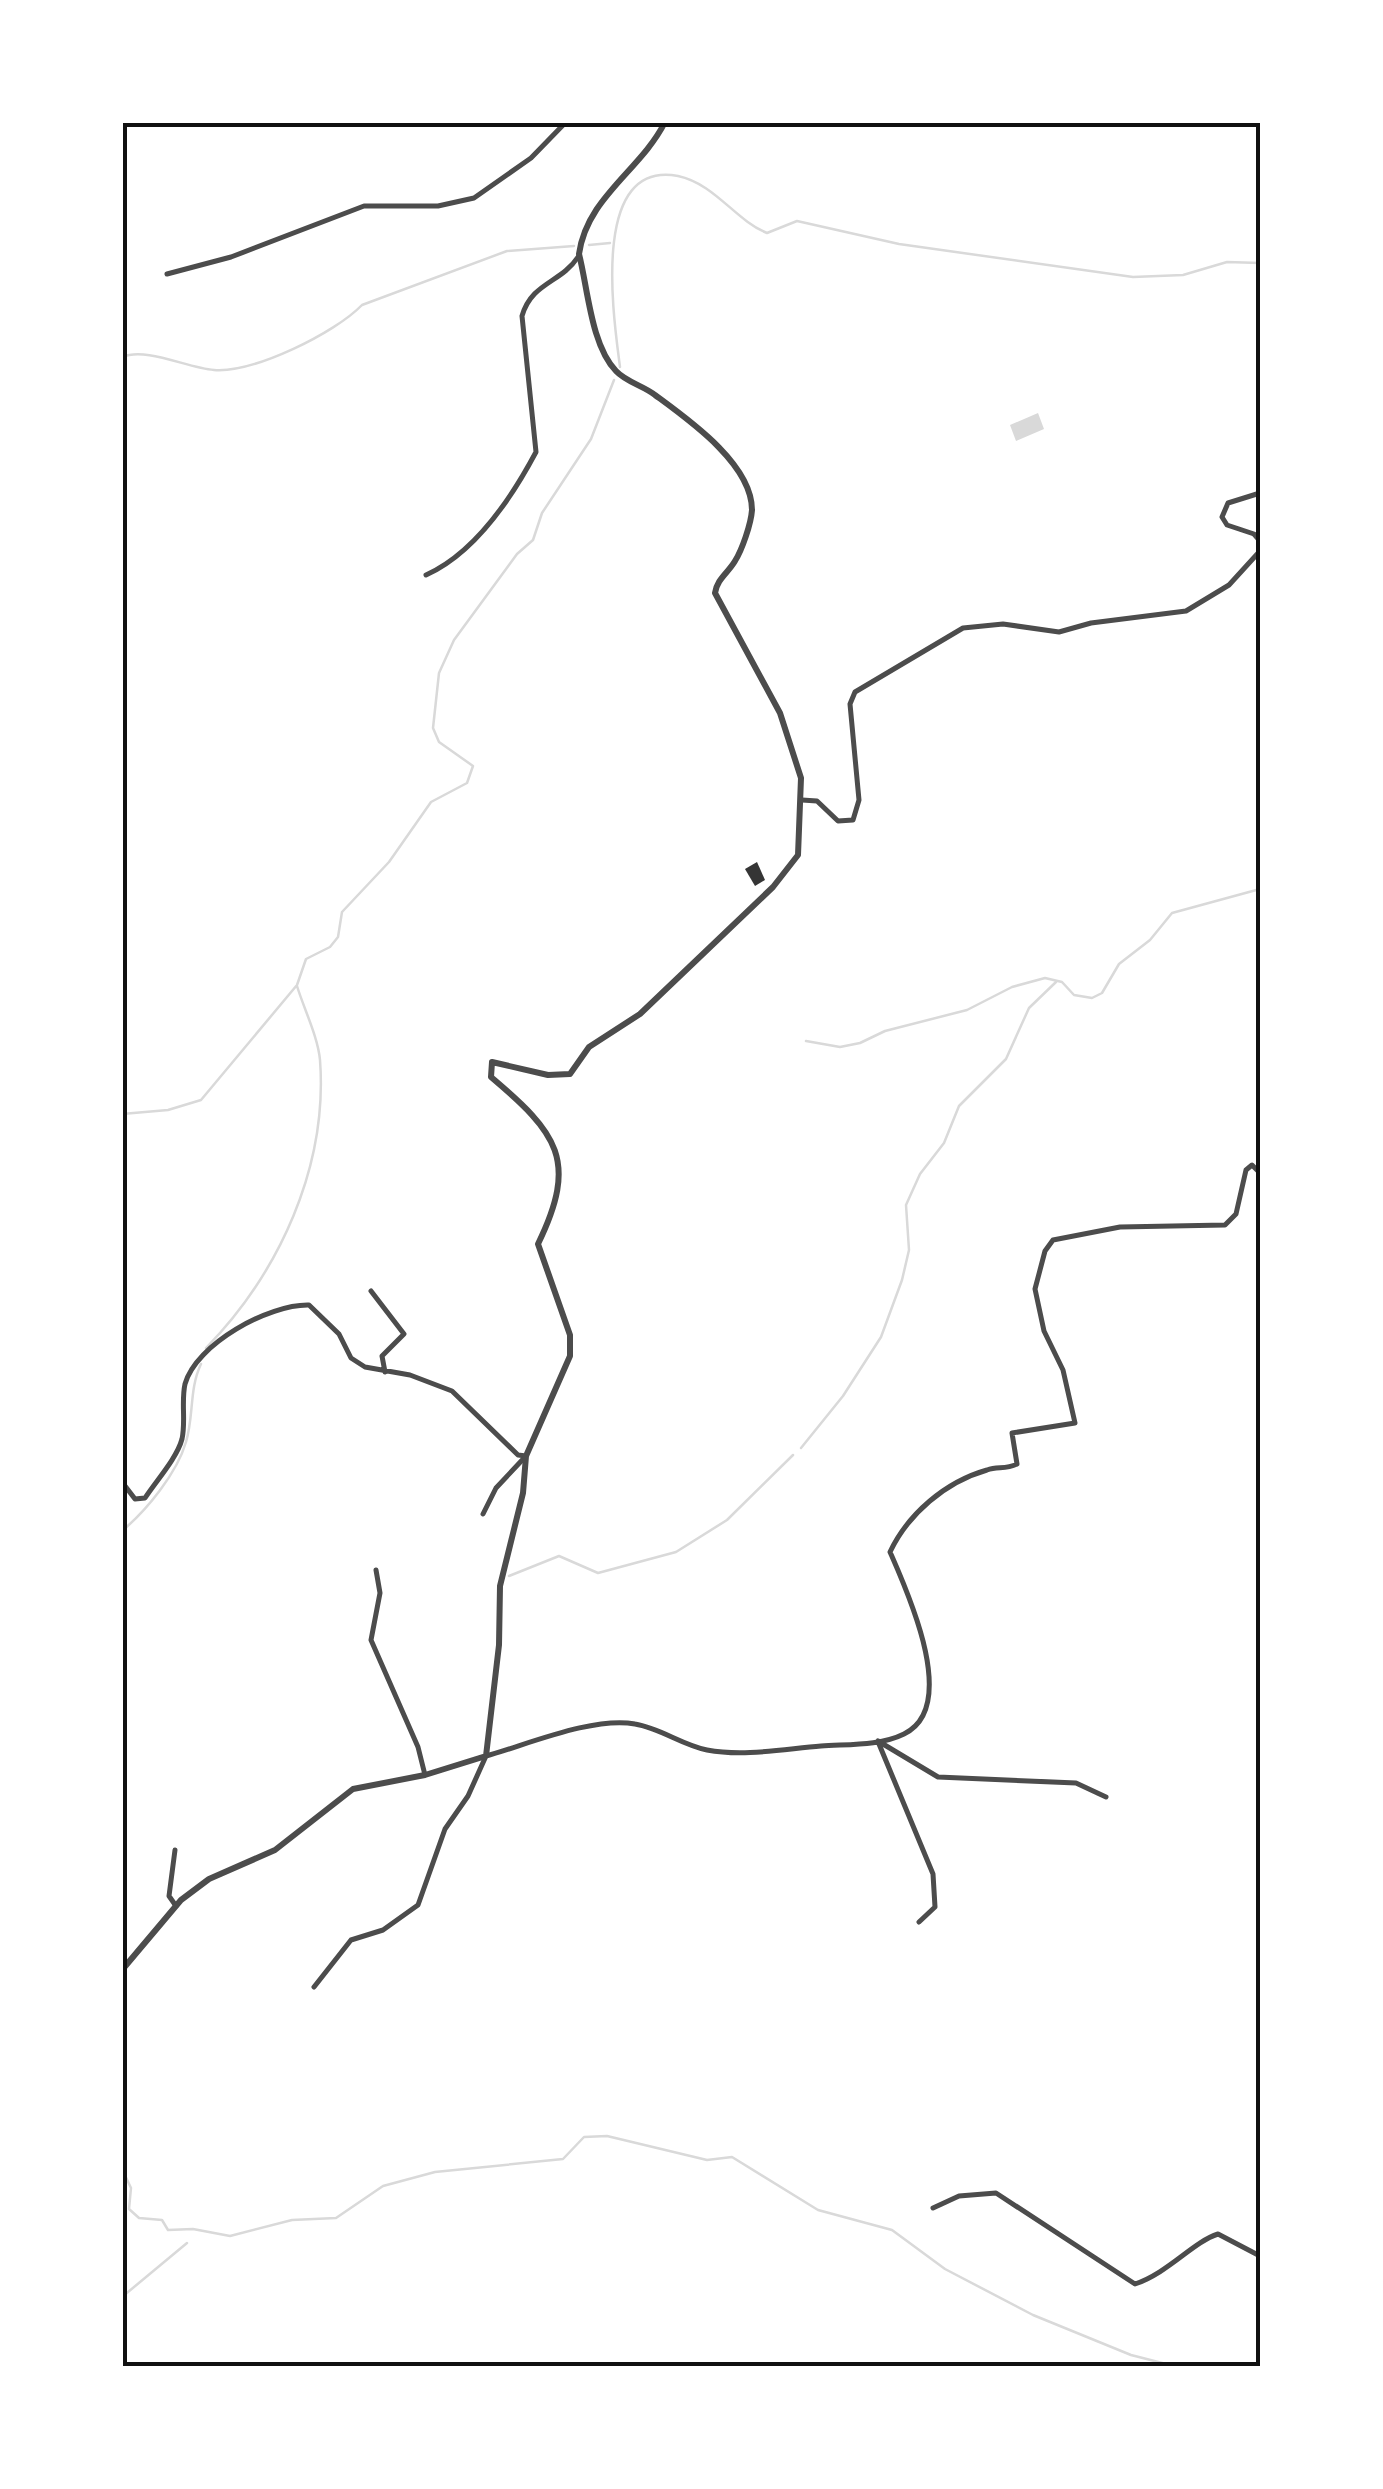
<svg xmlns="http://www.w3.org/2000/svg" width="1383" height="2489" viewBox="0 0 1383 2489" font-family="'DM Sans',sans-serif">
<style>
.water{fill:#d9d9d9}
.lines{fill:none;stroke-linecap:round;stroke-linejoin:round}
.stream{stroke:#d9d9d9;stroke-width:2.5}
.building{fill:#353535}
.minor{stroke:#4c4c4c;stroke-width:5}
.tertiary{stroke:#4c4c4c;stroke-width:6}
.neatline{fill:none;stroke:#111;stroke-width:4}
</style>
<rect width="100%" height="100%" fill="#fff"/>
<path class="water" d="M 1038,413 L 1044,429 L 1016,441 L 1010,425 Z"/>
<g class="lines">
<path class="stream" d="M 589,245 L 610,243
M 122,357 C 147,347 187,368 214,370 C 254,373 335,333 362,305 L 507,251 L 574,246
M 620,367 C 614,320 589,159 678,176 C 715,184 735,220 767,233 L 797,221 L 899,244 L 1133,277 L 1183,275 L 1227,262 L 1260,263
M 806,1041 L 840,1047 L 860,1043 L 885,1031 L 967,1010 L 1012,987 L 1045,978 L 1062,982 L 1074,995 L 1092,998 L 1102,993 L 1119,964 L 1150,940 L 1172,913 L 1260,889
M 122,1114 L 168,1110 L 201,1100 L 297,985 L 306,959 L 330,947 L 338,937 L 342,912 L 389,862 L 431,802 L 467,783 L 473,766 L 439,742 L 433,728 L 439,673 L 454,640 L 517,554 L 533,540 L 542,513 L 591,439 L 614,380
M 206,1348 C 279,1273 328,1167 320,1060 C 318,1037 304,1009 297,986
M 801,1448 L 843,1396 L 881,1337 L 902,1280 L 909,1250 L 906,1205 L 920,1174 L 944,1143 L 959,1106 L 1006,1059 L 1029,1008 L 1056,982
M 122,1531 C 147,1510 177,1473 186,1442 C 194,1416 189,1389 201,1364
M 509,1576 L 559,1556 L 598,1573 L 676,1552 L 727,1520 L 793,1455
M 122,2169 L 131,2188 L 129,2209 L 139,2218 L 162,2220 L 168,2230 L 193,2229 L 230,2236 L 292,2220 L 336,2218 L 383,2186 L 435,2172 L 563,2159 L 584,2137 L 607,2136 L 707,2160 L 732,2157 L 818,2210 L 892,2230 L 945,2269 L 1033,2315 L 1131,2355 L 1174,2366
M 122,2297 L 187,2243"/>
</g>
<path class="building" d="M 757,862 L 765,880 L 755,886 L 745,869 Z"/>
<g class="lines">
<path class="minor" d="M 167,274 L 231,257 L 364,206 L 438,206 L 474,198 L 531,158 L 566,122
M 1260,493 L 1228,503 L 1222,517 L 1227,525 L 1254,534 L 1260,541
M 426,575 C 475,553 511,499 536,452 L 522,316 C 532,282 561,283 578,257
M 802,800 L 817,801 L 838,821 L 853,820 L 859,800 L 850,704 L 855,692 L 963,628 L 1003,624 L 1059,632 L 1091,623 L 1186,611 L 1229,585 L 1260,551
M 371,1291 L 404,1334 L 382,1356 L 385,1372
M 122,1482 L 135,1499 L 145,1498 C 156,1481 177,1458 182,1439 C 186,1421 181,1402 185,1384 C 196,1344 269,1304 309,1305 L 339,1334 L 351,1358 L 365,1367 L 410,1375 L 452,1391 L 518,1455 L 526,1456 L 496,1488 L 483,1514
M 376,1570 L 380,1593 L 371,1640 L 418,1747 L 425,1775
M 878,1741 L 938,1777 L 1076,1783 L 1106,1797
M 879,1744 L 933,1874 L 935,1907 L 919,1922
M 175,1850 L 169,1896 L 176,1906
M 314,1987 L 351,1940 L 383,1930 L 418,1905 L 445,1829 L 468,1796 L 486,1756 C 526,1745 594,1716 635,1724 C 660,1728 682,1745 707,1750 C 744,1757 784,1749 821,1746 C 847,1744 880,1746 904,1734 C 960,1707 908,1593 890,1552 C 908,1514 945,1482 987,1470 C 998,1466 1005,1470 1017,1464 L 1012,1433 L 1075,1423 L 1063,1370 L 1044,1331 L 1035,1289 L 1045,1251 L 1053,1240 L 1120,1227 L 1225,1225 L 1236,1214 L 1246,1170 L 1252,1165 L 1260,1173
M 933,2208 L 959,2196 L 996,2193 L 1135,2284 C 1168,2273 1193,2242 1218,2234 L 1260,2256"/>
<path class="tertiary" d="M 122,1970 L 181,1900 L 209,1879 L 275,1850 L 353,1789 L 425,1775 L 486,1756 L 499,1645 L 500,1586 L 523,1493 L 526,1456 L 570,1356 L 570,1335 L 538,1244 C 579,1160 557,1133 491,1077 L 492,1062 L 548,1075 L 570,1074 L 589,1047 L 640,1014 L 773,887 L 798,855 L 801,778 L 780,713 L 715,593 C 717,579 728,573 735,561 C 742,550 751,524 752,510 C 752,464 689,420 655,395 C 644,386 626,382 616,371 C 591,345 588,289 579,254 C 587,197 641,170 665,122"/>
</g>
<rect width="1383" height="2489" fill="none" stroke="#ffffff" stroke-width="250"/>
<rect x="125" y="125" width="1133" height="2239" class="neatline"/>
</svg>
